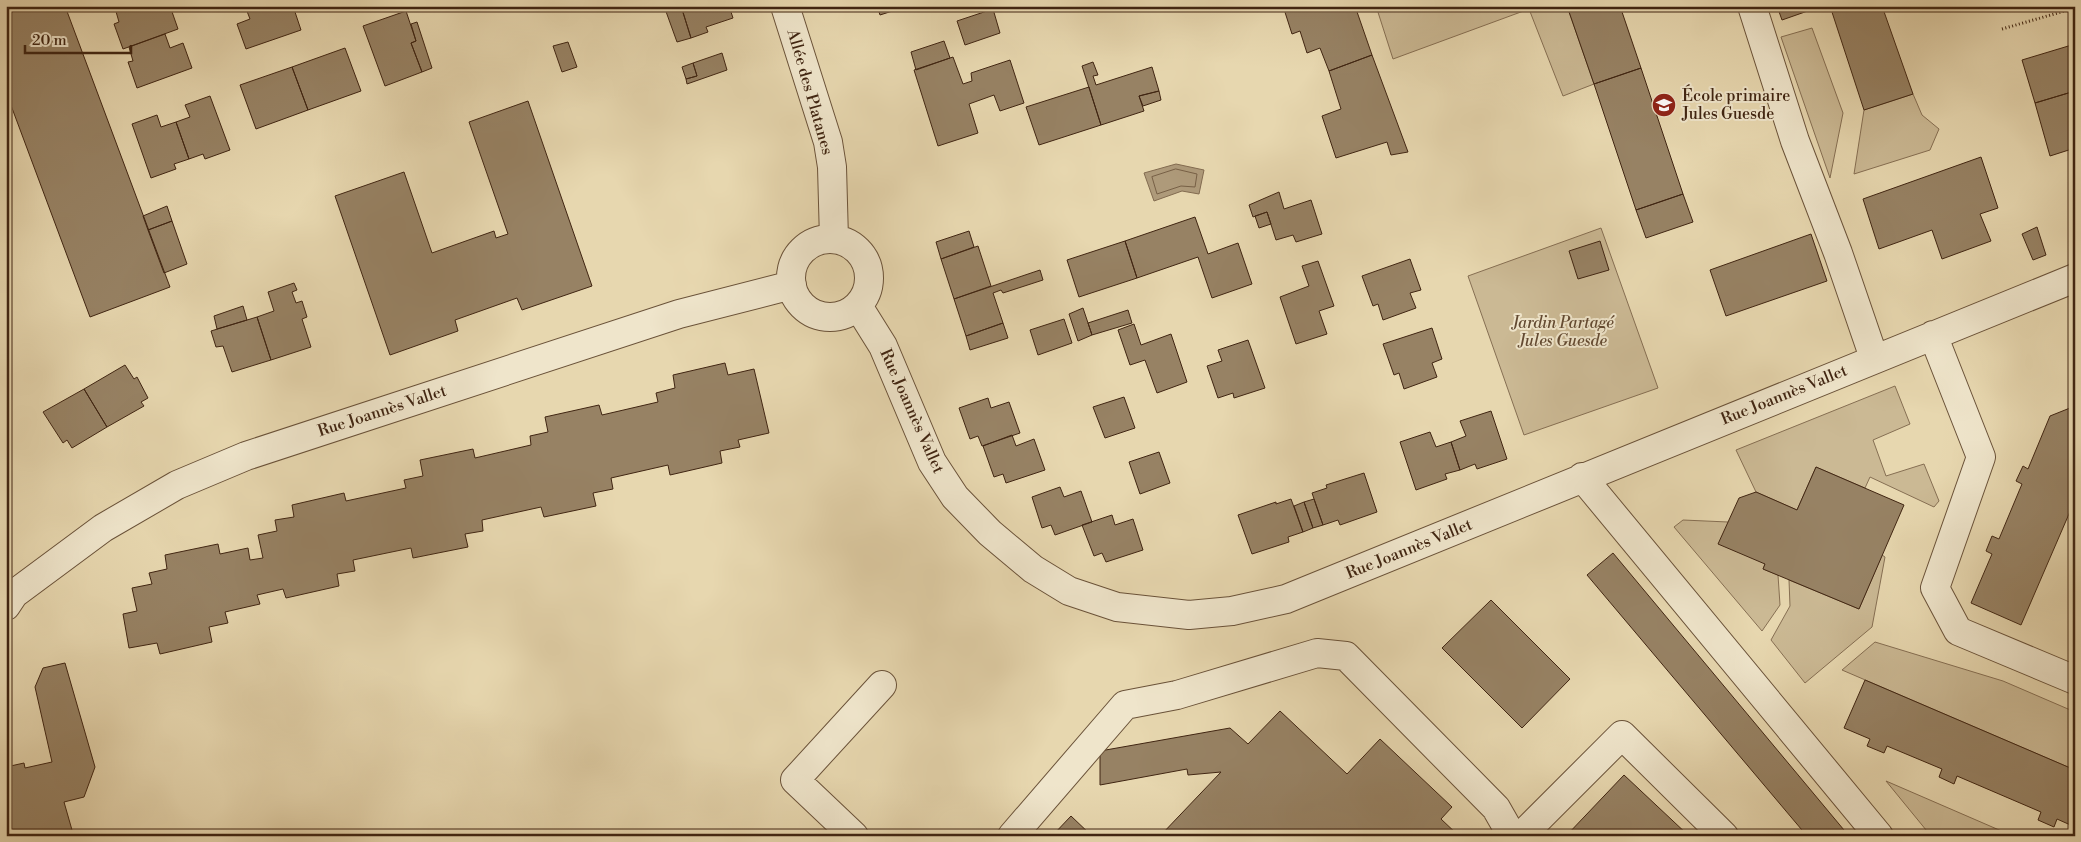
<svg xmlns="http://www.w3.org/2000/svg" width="2081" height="842" viewBox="0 0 2081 842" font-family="'Libre Bodoni',serif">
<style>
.green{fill:#cbb994;stroke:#866f53}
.water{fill:#ae9a7a;stroke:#826b50}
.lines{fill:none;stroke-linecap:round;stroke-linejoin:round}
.shore{stroke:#776046;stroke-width:1}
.building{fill:#978264;stroke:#402512}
.minor-casing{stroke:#6a5239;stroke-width:30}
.path{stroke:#402512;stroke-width:3;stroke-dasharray:1 2.5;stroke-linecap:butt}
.minor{stroke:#efe5cb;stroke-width:28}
.labels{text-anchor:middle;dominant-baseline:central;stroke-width:4;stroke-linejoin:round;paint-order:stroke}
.street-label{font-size:16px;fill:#402512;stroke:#efe5cb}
.poi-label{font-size:16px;fill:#402512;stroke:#efe5cb;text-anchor:start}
.park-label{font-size:16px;font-style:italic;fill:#634a32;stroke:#efe5cb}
</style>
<rect width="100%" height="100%" fill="#e7d7af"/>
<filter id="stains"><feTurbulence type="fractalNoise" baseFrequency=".004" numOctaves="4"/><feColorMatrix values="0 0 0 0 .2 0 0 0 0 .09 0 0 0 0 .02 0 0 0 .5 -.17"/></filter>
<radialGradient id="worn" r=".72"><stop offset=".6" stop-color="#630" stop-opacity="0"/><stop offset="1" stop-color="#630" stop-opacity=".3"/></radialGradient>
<path class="green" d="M 1376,6 L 1567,6 L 1594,84 L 1563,96 L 1529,9 L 1393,59 Z
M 1812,28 L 1843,113 L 1830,178 L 1781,37 Z
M 1913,94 L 1922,115 L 1939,129 L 1930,150 L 1854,174 L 1864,110 Z
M 1601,228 L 1658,388 L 1524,435 L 1468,276 Z
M 1895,386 L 1910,424 L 1873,440 L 1886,476 L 1924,464 L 1939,501 L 1934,507 L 1870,477 L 1865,488 L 1816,467 L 1797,510 L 1756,492 L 1736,450 Z
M 1683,520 L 1728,522 L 1765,564 L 1763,569 L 1778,575 L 1780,605 L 1762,631 L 1674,527 Z
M 1882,555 L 1885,557 L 1872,627 L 1805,683 L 1771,640 L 1790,606 L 1789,580 L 1859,609 Z
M 1875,642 L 2003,681 L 2075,712 L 2075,770 L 1842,670 Z
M 1886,781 L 2013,836 L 1931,836 Z"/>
<path class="water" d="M 1176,164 L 1204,170 L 1199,194 L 1182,191 L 1154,201 L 1144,173 Z"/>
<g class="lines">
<path class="shore" d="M 1176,169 L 1197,174 L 1195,187 L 1181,186 L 1157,194 L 1152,177 Z"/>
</g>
<path class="building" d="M 6,6 L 65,6 L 170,287 L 90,317 L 6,92 Z
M 118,6 L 156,6 L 157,9 L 170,6 L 178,29 L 123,49 L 114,24 L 119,22 L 115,8 Z
M 245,6 L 293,6 L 301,30 L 246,49 L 237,24 L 250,19 Z
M 664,6 L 681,6 L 691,38 L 677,42 Z
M 681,6 L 729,6 L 733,18 L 706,27 L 708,32 L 691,38 Z
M 877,6 L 908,6 L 880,15 Z
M 1283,6 L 1355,6 L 1372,55 L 1329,71 L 1320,48 L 1307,53 L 1300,31 L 1292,34 Z
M 1567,6 L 1620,6 L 1641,68 L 1594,84 Z
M 1777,6 L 1822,6 L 1782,20 Z
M 1830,6 L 1882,6 L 1913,94 L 1864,110 Z
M 993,9 L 1000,33 L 965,45 L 957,21 Z
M 406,11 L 416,41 L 411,43 L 422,72 L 385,86 L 363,26 Z
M 417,22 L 432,68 L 422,72 L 411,43 L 416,41 L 411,24 Z
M 165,34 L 170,48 L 183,43 L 192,68 L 137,88 L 128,62 L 133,61 L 129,47 Z
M 944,41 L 950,58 L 916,70 L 911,52 Z
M 568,42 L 577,67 L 562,72 L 553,46 Z
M 2075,44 L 2075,91 L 2035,103 L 2022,60 Z
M 345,48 L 361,91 L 308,110 L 292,67 Z
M 722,53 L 727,70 L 687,84 L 686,79 L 697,76 L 693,63 Z
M 1372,55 L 1408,152 L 1391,155 L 1387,142 L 1336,158 L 1322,116 L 1341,109 L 1329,71 Z
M 953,57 L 963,84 L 972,81 L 971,73 L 1010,60 L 1024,103 L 1000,111 L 994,95 L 969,104 L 978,133 L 938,146 L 914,70 Z
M 1093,62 L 1098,75 L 1093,76 L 1096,85 L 1152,67 L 1159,91 L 1139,96 L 1144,111 L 1101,125 L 1082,66 Z
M 693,63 L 697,76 L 686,79 L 682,67 Z
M 292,67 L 308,110 L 256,129 L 240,85 Z
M 1641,68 L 1683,194 L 1636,210 L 1594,84 Z
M 1089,87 L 1101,125 L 1039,145 L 1026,107 Z
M 1159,91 L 1161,100 L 1143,106 L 1139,96 Z
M 2075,91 L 2075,148 L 2050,156 L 2035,103 Z
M 210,96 L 230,150 L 205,159 L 203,154 L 189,159 L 176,122 L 190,117 L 185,105 Z
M 528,101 L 592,286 L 522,310 L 517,298 L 455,320 L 458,331 L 390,355 L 335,196 L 404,172 L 432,253 L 494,231 L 496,238 L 508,234 L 469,122 Z
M 157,115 L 161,127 L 176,122 L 189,159 L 174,164 L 176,169 L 151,178 L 132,124 Z
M 1981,157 L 1998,208 L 1980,214 L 1991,241 L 1942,259 L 1932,230 L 1879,249 L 1863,199 Z
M 1279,192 L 1284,209 L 1311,200 L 1322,234 L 1296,242 L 1293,235 L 1276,240 L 1267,212 L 1253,217 L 1249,205 Z
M 1683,194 L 1693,222 L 1646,238 L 1636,210 Z
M 167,206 L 172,221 L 148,230 L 143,216 Z
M 1267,212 L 1271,224 L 1259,228 L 1255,216 Z
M 1195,217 L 1208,254 L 1238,243 L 1252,284 L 1212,298 L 1198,257 L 1137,278 L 1125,241 Z
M 172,221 L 187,264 L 164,273 L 148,230 Z
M 2037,227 L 2046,255 L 2033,260 L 2022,234 Z
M 969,231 L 974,247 L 941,259 L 936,242 Z
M 1811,234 L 1827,281 L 1726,316 L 1710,270 Z
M 1125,241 L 1137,278 L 1079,297 L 1067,260 Z
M 1600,241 L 1609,270 L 1578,279 L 1569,251 Z
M 978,246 L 991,286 L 954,299 L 941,259 Z
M 1410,259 L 1421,290 L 1410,293 L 1416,308 L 1383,320 L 1378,304 L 1373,306 L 1362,276 Z
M 1318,261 L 1334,306 L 1319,311 L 1327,334 L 1296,344 L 1280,297 L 1309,286 L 1302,266 Z
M 1040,270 L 1043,280 L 1003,293 L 1001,290 L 993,293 L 1003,323 L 966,336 L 954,299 Z
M 294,283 L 297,290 L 292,292 L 296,303 L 302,301 L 307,317 L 302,319 L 311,347 L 271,360 L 257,317 L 274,311 L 268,292 Z
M 243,306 L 247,320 L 217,329 L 214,316 Z
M 1083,308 L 1092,335 L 1078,341 L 1069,314 Z
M 1128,310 L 1132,323 L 1092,335 L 1088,323 Z
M 257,317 L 271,360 L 232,372 L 223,346 L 216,347 L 211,331 Z
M 1064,319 L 1072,343 L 1038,355 L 1030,330 Z
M 1003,323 L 1008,338 L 970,350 L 966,336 Z
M 1134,324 L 1141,345 L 1171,334 L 1187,382 L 1157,393 L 1145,360 L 1130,365 L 1118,330 Z
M 1432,328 L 1442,359 L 1432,363 L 1437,377 L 1404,389 L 1399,373 L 1394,375 L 1383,344 Z
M 1248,340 L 1265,388 L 1234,398 L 1233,393 L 1218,398 L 1207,366 L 1222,361 L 1218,350 Z
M 725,363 L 728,375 L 754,369 L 769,433 L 738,440 L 740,447 L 720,451 L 722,463 L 670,475 L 668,465 L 611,478 L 613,489 L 593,493 L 596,506 L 544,517 L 541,507 L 482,520 L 483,531 L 465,534 L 468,547 L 413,558 L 411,548 L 353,560 L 355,571 L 337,574 L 339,586 L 286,598 L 283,589 L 257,595 L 260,604 L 225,612 L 228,623 L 209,627 L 212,642 L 160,654 L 157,643 L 129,648 L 123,614 L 137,611 L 132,588 L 152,584 L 149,573 L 167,569 L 165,555 L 218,544 L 220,554 L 248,548 L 250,560 L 263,558 L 258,535 L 277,531 L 275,520 L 294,517 L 292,505 L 344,493 L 346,501 L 406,488 L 404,480 L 423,476 L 420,460 L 473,449 L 475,458 L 531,445 L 530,436 L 548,432 L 545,417 L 599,405 L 602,415 L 658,402 L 656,393 L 675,388 L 673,375 Z
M 125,365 L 134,379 L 137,377 L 148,398 L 141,402 L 144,406 L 107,427 L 84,389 Z
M 84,389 L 107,427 L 72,448 L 67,440 L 63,443 L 43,412 Z
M 1124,397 L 1135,428 L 1105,438 L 1093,407 Z
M 988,398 L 991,408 L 1009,402 L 1020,433 L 982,446 L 978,436 L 970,439 L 959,408 Z
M 2075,406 L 2075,500 L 2021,625 L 1971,603 L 1992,554 L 1986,551 L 1992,536 L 1999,539 L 2022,484 L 2016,481 L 2023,466 L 2028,469 L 2050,416 Z
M 1491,411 L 1507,459 L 1477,469 L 1475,464 L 1460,470 L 1451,442 L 1466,436 L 1460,421 Z
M 1430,432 L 1436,447 L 1451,442 L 1460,470 L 1445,474 L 1447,479 L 1416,490 L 1400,442 Z
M 1012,435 L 1016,446 L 1034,439 L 1045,470 L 1006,483 L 1003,474 L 994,477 L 983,446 Z
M 1159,452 L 1170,483 L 1140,494 L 1129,462 Z
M 1816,467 L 1904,505 L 1859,609 L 1763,569 L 1765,564 L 1718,544 L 1739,498 L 1756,492 L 1797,510 Z
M 1364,473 L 1377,512 L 1340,525 L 1338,520 L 1323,525 L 1312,493 L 1327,488 L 1326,485 Z
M 1060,487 L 1064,497 L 1081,491 L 1092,522 L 1055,535 L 1051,525 L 1042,528 L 1032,497 Z
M 1291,499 L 1303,532 L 1288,537 L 1289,542 L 1252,554 L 1238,515 L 1276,502 L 1276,504 Z
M 1314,499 L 1323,525 L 1313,528 L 1304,502 Z
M 1304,502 L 1313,528 L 1303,532 L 1294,506 Z
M 1112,515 L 1115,525 L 1133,519 L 1143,550 L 1106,562 L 1102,553 L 1094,556 L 1082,525 Z
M 1613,553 L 1849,836 L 1807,836 L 1587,575 Z
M 1491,600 L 1570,679 L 1522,728 L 1442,648 Z
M 65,663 L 95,767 L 84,797 L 64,802 L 72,830 L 50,836 L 6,836 L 6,767 L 24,763 L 25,768 L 52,762 L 35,687 L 43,668 Z
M 1865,680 L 2075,770 L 2075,827 L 2057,819 L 2054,827 L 2038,820 L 2041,812 L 1957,776 L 1954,784 L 1939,777 L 1942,769 L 1887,746 L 1884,753 L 1867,746 L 1870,739 L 1844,728 Z
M 1280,711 L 1347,774 L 1380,739 L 1452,807 L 1441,819 L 1459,836 L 1160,836 L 1221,772 L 1188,775 L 1187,769 L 1100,785 L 1100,751 L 1230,728 L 1248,744 Z
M 1624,775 L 1689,836 L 1566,836 Z
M 1071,816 L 1092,836 L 1052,836 Z"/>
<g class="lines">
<g class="minor-casing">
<path id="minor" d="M 785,6 L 828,142 L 832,167 L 834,239
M 1752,6 L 1795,141 L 1838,253 L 1874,358
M791 278a39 39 0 1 1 78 0a39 39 0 1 1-78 0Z
M 858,306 L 883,346 L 932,462 L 955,497 L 990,533 L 1033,569 L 1069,591 L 1117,607 L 1189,615 L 1232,611 L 1286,599 L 2075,278
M 1933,335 L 1981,457 L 1935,588 L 1958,631 L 2075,680
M 1582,477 L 1879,836
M 6,606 L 14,594 L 103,528 L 177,485 L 246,456 L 679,314 L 792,285
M 854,836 L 795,780 L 882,685
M 1012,836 L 1125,705 L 1177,695 L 1317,653 L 1346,656 L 1496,808 L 1512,836
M 1521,836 L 1622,735 L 1724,836"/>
</g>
<path class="path" d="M 2002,29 L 2075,8"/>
<use href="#minor" class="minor"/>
</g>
<defs>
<g id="school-disc" transform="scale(1.25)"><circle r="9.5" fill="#8f2418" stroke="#efe5cb"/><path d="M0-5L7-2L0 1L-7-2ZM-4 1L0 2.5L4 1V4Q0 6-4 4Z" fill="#fff"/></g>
</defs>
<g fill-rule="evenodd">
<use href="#school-disc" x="1664" y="105"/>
</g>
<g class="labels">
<g class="street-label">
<text transform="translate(810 92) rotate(74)">Allée des Platanes</text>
<text transform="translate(1784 395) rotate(-22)">Rue Joannès Vallet</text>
<text transform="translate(382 411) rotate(-18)">Rue Joannès Vallet</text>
<text transform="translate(912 411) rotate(66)">Rue Joannès Vallet</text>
<text transform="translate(1409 549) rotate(-22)">Rue Joannès Vallet</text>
</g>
<g class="poi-label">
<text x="1682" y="96">École primaire<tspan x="1682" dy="18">Jules Guesde</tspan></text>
</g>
<g class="park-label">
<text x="1563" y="323">Jardin Partagé<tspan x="1563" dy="18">Jules Guesde</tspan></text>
</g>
</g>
<rect width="2081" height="842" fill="none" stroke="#e7d7af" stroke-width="25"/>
<rect x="8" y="8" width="2066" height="827" fill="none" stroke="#402512" stroke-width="2.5"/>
<rect x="12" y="12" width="2056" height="817" fill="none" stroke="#402512"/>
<path d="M25 45v8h106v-8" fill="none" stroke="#402512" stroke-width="2.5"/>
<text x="32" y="45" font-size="15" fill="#402512" stroke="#efe5cb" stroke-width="4" paint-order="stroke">20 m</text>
<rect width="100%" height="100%" filter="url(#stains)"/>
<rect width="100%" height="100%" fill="url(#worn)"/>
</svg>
